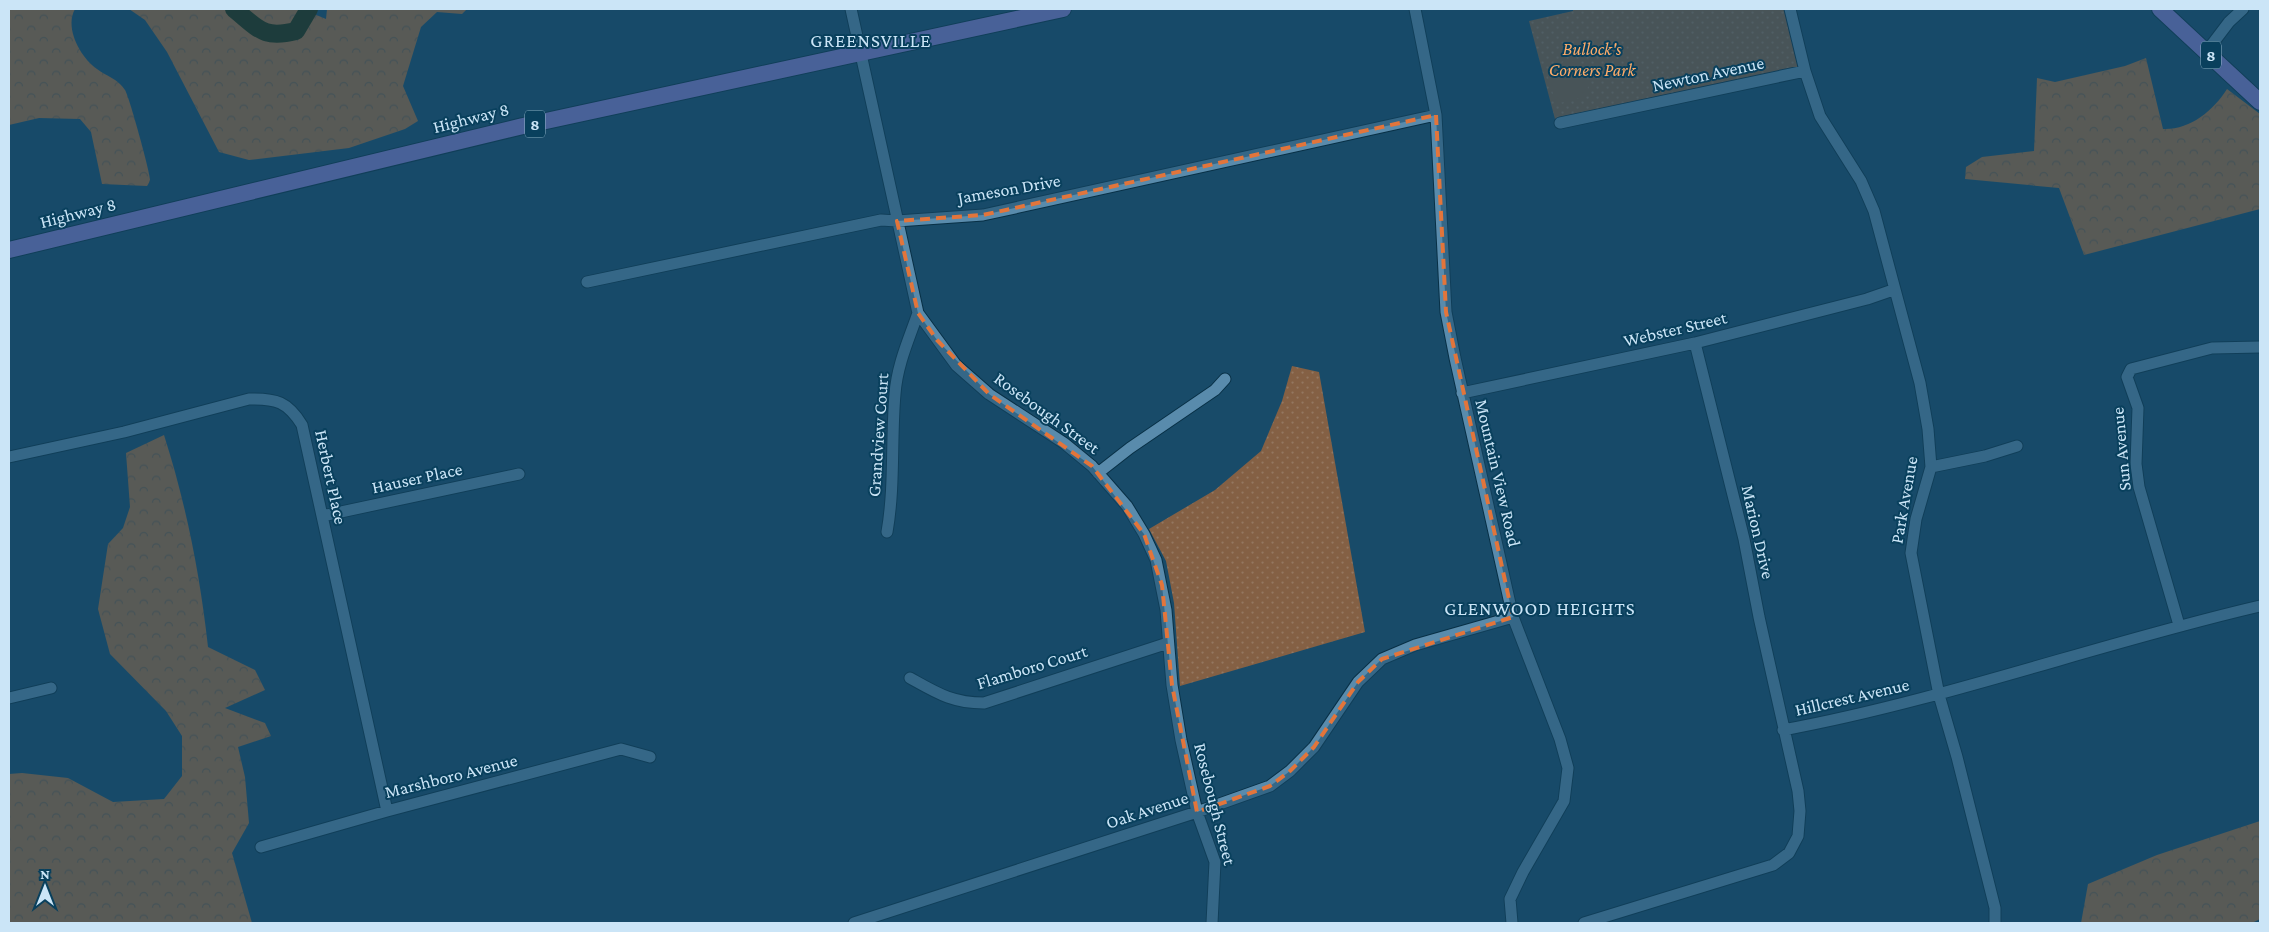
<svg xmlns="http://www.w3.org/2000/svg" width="2269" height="932" viewBox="0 0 2269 932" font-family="'Crimson Pro',serif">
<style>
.grass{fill:url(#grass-dots)}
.forest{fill:url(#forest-crowns)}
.garden{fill:#846044}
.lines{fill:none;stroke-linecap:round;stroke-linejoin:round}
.river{stroke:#252c05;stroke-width:18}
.street-casing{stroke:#083046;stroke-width:13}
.primary-casing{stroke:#083046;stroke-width:18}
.street{stroke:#598bac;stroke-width:11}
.primary{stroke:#837dd1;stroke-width:16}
.rail{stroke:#93b5cb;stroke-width:3;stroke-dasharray:9 9;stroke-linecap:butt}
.marked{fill:none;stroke:#e2753b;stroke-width:4;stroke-dasharray:10 6;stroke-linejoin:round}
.labels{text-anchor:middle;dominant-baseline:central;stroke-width:4;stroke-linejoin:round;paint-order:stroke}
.shield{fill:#09405d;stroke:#91b4c9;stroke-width:1}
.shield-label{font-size:16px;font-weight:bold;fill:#cbe5f7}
.park-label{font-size:18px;font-style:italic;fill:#fdab69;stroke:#09405d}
.street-label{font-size:18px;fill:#cbe5f7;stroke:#09405d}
.neighbourhood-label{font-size:19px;letter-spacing:1px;fill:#cbe5f7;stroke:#09405d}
</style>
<defs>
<pattern id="grass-dots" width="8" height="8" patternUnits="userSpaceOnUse" patternTransform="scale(1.25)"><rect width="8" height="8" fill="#846044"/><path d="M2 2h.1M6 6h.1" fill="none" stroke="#947760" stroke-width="1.8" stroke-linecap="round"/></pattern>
<pattern id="forest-crowns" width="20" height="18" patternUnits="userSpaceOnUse" patternTransform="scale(1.25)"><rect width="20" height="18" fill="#a66d3e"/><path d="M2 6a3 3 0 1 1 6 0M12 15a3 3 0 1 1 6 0" fill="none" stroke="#7c5d43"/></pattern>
</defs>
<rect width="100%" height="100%" fill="#184b69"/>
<path class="grass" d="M 1573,9 L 1786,9 L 1800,68 L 1555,119 L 1529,21 L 1573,11 Z
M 1292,366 L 1319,372 L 1365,632 L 1180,686 L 1174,603 L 1166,561 L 1149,529 L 1215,490 L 1261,451 L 1282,401 Z"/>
<path class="forest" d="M 9,9 L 75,9 C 64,28 81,58 97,69 C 106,76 118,79 125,90 C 129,96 150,172 150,179 C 150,181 148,185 147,186 L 102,184 L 91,132 L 80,119 L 39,118 L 9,125 Z
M 129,9 L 302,9 L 326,19 L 327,9 L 467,9 L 462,14 L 437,12 L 421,27 L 403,86 L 418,121 L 405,129 L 349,148 L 249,160 L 219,152 L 167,52 L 145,20 Z
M 2146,58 L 2163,129 C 2190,130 2213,111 2227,89 L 2260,114 L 2260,209 L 2084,255 L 2059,188 L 1965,179 L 1966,167 L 1982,157 L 2034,151 L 2037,78 L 2055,82 L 2125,66 Z
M 164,435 C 186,504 200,574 208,647 L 255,670 L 265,690 L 225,708 L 265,723 L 271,736 L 238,747 L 245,777 L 249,823 L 232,853 L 252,923 L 9,923 L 9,774 L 22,773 L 68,778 L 113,802 L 164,799 L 182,776 L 182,736 L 166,711 L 110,654 L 98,609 L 108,544 L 123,528 L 130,507 L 126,453 Z
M 2260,821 L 2260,919 L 2252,923 L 2081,923 L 2088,884 L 2157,855 Z"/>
<path class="garden" d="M 1569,60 C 1588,66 1588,79 1588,96 L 1556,104 L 1547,73 L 1553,66 Z"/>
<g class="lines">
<path class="river" d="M 234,9 C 259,29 263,39 296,31 L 309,9"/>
<g class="street-casing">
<path id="street" d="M 851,9 L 918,313 L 956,365 L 989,394 L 1064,443 L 1092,466 L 1127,506 L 1144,534 L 1156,560 L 1166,610 L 1172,685 L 1181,740 L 1197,812 L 1215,862 L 1212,923
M 1415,9 L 1436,115 L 1446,312 L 1455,358 L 1513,617 L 1560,739 L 1568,768 L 1564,801 L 1523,872 L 1510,899 L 1512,923
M 1790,9 L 1805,71 L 1820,116 L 1861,181 L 1874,211 L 1920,383 L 1928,429 L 1931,467 L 1916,519 L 1911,553 L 1939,695 L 1957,757 L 1995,908 L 1995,923
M 2207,51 L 2229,22 L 2243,9
M 1560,123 L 1805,71
M 587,282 L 881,220 L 897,221 L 983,215 L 1436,115
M 1462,393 L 1695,343 L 1867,299 L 1893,290
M 9,457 L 124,432 L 249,399 C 276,398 288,402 302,425 L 387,811
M 1931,467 L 1985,456 L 2017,446
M 1098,473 L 1130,448 L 1215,390 L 1225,379
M 322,516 L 519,474
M 887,532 C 895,486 891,440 895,394 C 897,365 909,339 918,313
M 2179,625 L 2139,487 L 2136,464 L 2138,408 L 2127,377 L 2131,369 L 2212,348 L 2260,347
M 910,678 C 937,693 952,703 984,703 L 1168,643
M 9,698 L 51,688
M 1783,730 C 1945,700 2100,643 2260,606
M 261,847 L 387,811 L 621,749 L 650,757
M 854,923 L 1197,812 L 1270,786 L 1290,771 L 1314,747 L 1358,682 L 1382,659 L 1415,645 L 1513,617
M 1584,923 L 1773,865 L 1789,853 L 1798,836 L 1800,811 L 1798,791 L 1759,617 L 1744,539 L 1695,343"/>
</g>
<g class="primary-casing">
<path id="primary" d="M 2160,9 L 2260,102
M 9,250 L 523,126 L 1063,9"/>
</g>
<use href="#street" class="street"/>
<use href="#primary" class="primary"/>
<path class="rail" d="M 2259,923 L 2260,923"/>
</g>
<path d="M0 0H2269V932H0ZM 1436,115 L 1446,312 L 1513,617 L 1382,659 L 1358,682 L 1314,747 L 1290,771 L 1270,786 L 1197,812 L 1172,685 L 1162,585 L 1144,534 L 1092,466 L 989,394 L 937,340 L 918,313 L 897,221 L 983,215 Z" fill="#184b69" fill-opacity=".55" fill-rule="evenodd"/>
<path class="marked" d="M 1436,115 L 1446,312 L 1513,617 L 1382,659 L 1358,682 L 1314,747 L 1290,771 L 1270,786 L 1197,812 L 1172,685 L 1162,585 L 1144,534 L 1092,466 L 989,394 L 937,340 L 918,313 L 897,221 L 983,215 Z"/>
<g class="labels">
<g class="shield">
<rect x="2201" y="41.5" width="20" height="27" rx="4"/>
<rect x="525" y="110.5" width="20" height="27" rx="4"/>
</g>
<g class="shield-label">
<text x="2211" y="55">8</text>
<text x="535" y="124">8</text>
</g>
<g class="park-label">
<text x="1592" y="49">Bullock's<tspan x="1592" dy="21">Corners Park</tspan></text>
</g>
<g class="street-label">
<text transform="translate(1708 74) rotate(-12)">Newton Avenue</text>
<text transform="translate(471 118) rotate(-14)">Highway 8</text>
<text transform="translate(1009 189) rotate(-10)">Jameson Drive</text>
<text transform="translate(78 213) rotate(-14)">Highway 8</text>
<text transform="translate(1675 329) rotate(-13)">Webster Street</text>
<text transform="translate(1047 413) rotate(36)">Rosebough Street</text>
<text transform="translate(878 435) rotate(-86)">Grandview Court</text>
<text transform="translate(2121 449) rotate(-95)">Sun Avenue</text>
<text transform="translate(1498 473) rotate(77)">Mountain View Road</text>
<text transform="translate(331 477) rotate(78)">Herbert Place</text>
<text transform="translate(417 478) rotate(-12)">Hauser Place</text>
<text transform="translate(1904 500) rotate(-80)">Park Avenue</text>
<text transform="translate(1758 532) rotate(77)">Marion Drive</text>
<text transform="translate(1032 667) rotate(-17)">Flamboro Court</text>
<text transform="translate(1852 697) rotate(-13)">Hillcrest Avenue</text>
<text transform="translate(451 776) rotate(-14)">Marshboro Avenue</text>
<text transform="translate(1215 804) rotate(76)">Rosebough Street</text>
<text transform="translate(1147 810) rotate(-18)">Oak Avenue</text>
</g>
<g class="neighbourhood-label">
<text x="871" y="40">GREENSVILLE</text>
<text x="1540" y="608">GLENWOOD HEIGHTS</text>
</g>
</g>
<rect width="2269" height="932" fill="none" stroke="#cbe5f7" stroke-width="20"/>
<g transform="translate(45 887)" stroke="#09405d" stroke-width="4" paint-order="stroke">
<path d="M0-4L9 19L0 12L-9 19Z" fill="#cbe5f7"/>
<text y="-8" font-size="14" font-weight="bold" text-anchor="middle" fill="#cbe5f7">N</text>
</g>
</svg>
